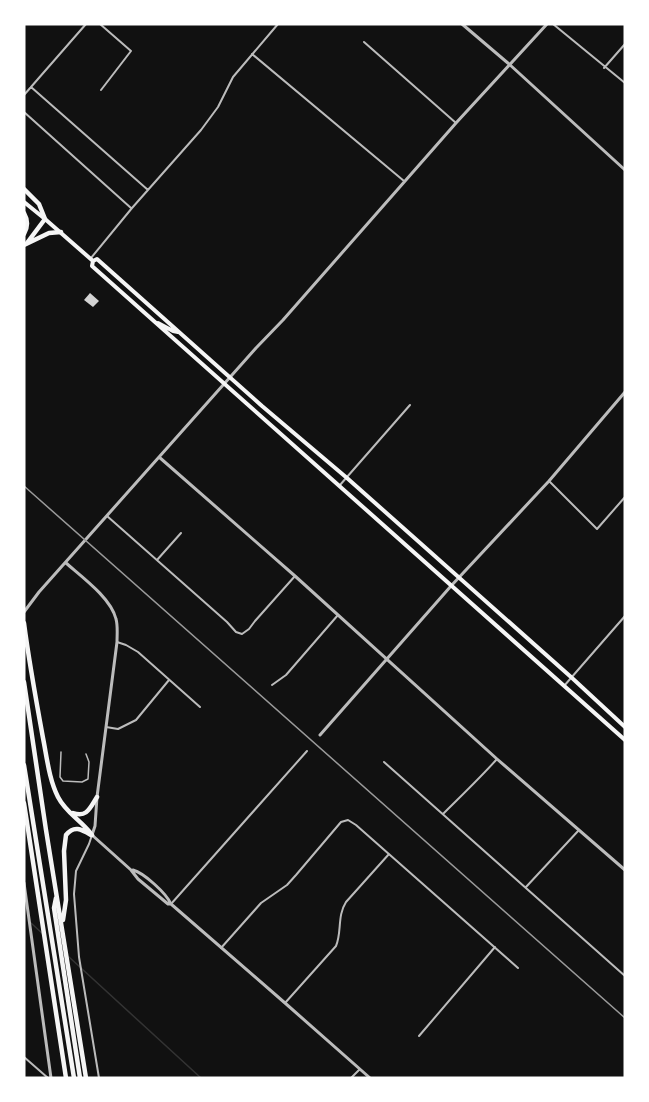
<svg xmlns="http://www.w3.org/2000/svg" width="649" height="1102" viewBox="0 0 649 1102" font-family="'Public Sans',sans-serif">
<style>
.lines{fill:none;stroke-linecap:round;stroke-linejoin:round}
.stream{stroke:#333;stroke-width:1.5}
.building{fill:#d3d3d3}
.service{stroke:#bcbcbc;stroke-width:1.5}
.minor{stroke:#bcbcbc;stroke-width:2}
.tertiary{stroke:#bcbcbc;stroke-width:3}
.secondary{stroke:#f5f5f5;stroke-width:4}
.motorway{stroke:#f5f5f5;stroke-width:4.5}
.rail{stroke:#9a9a9a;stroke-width:1.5}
</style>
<rect width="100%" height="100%" fill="#111"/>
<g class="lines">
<path class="stream" d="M 31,923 L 43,934
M 69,957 L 201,1078"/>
</g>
<path class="building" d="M 90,293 L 99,301 L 93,307 L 84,300 Z"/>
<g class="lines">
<path class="service" d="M 61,752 L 60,777 L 63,781 L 82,782 L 88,779 L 89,762 L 86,754"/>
<path class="minor" d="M 100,24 L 131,51 L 101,90
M 553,24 L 625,83
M 364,42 L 456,123
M 252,54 L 404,181
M 604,68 L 625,44
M 31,87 L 148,190
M 24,95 L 86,24
M 24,112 L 131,208
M 91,258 L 132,208 L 201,130 L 218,107 L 233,77 L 278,24
M 549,481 L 597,529 L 625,497
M 340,485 L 410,405
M 107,516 L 227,622 L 236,632 L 242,634 L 249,629 L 255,621 L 295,576
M 157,560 L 181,533
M 117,642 L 126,645 L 138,652 L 200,707
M 272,685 L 286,675 L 338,615
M 564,686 L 625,616
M 106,727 L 118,729 L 136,720 L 169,680
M 384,762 L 625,976
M 443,814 C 461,796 480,778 497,759
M 92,835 L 89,844 L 76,871 L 74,894 L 79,957 L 99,1078
M 526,887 L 579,830
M 171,904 L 307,751
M 221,948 L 261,903 L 287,885 L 296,875 L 341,822 L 348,820 L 356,825 L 518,968
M 285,1003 L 336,946 C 342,932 337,916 346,902 L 389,854
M 419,1036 L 495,947
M 24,1057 L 48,1078
M 351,1078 L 360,1069"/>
<path class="tertiary" d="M 462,24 L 509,64 L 625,170
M 159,457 L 295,576 L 497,759 L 625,870
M 66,563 C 82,577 111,598 116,619 C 118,626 117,635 117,642 L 97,797 L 95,826 L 92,835 L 131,870 L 138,879 L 168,904 L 171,904
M 24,612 L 39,592 L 256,348 L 283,320 L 456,123 L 547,24
M 320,735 L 451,586 L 549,481 L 625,392
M 133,870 C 144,873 166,893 171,904 L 285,1003 L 370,1078
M 24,883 L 51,1078"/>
<path class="secondary" d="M 24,202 L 45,219 L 93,261 L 97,259 L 115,275 L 262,406 L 347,478 L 571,677 L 625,727
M 93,261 L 92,266 L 625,740
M 158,323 L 173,331 L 178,332"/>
<path class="motorway" d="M 24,189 L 39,204 L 45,219 L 27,243
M 24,213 C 28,220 28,227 24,234
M 24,245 L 49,233 L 61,232
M 24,623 C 29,662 36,700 43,738 C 47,758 49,779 58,797 C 66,813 82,821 92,835
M 24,682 L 46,830 L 86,1078
M 24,765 L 74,1078
M 24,803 L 66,1078
M 73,813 C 87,818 90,808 97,797
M 56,898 L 54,908 L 80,1078
M 63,920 L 66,900 L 64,851 L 66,835 C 74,825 81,829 91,835"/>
<path class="rail" d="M 24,486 L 625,1018"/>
</g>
<rect width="649" height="1102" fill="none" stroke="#ffffff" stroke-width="51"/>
</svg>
